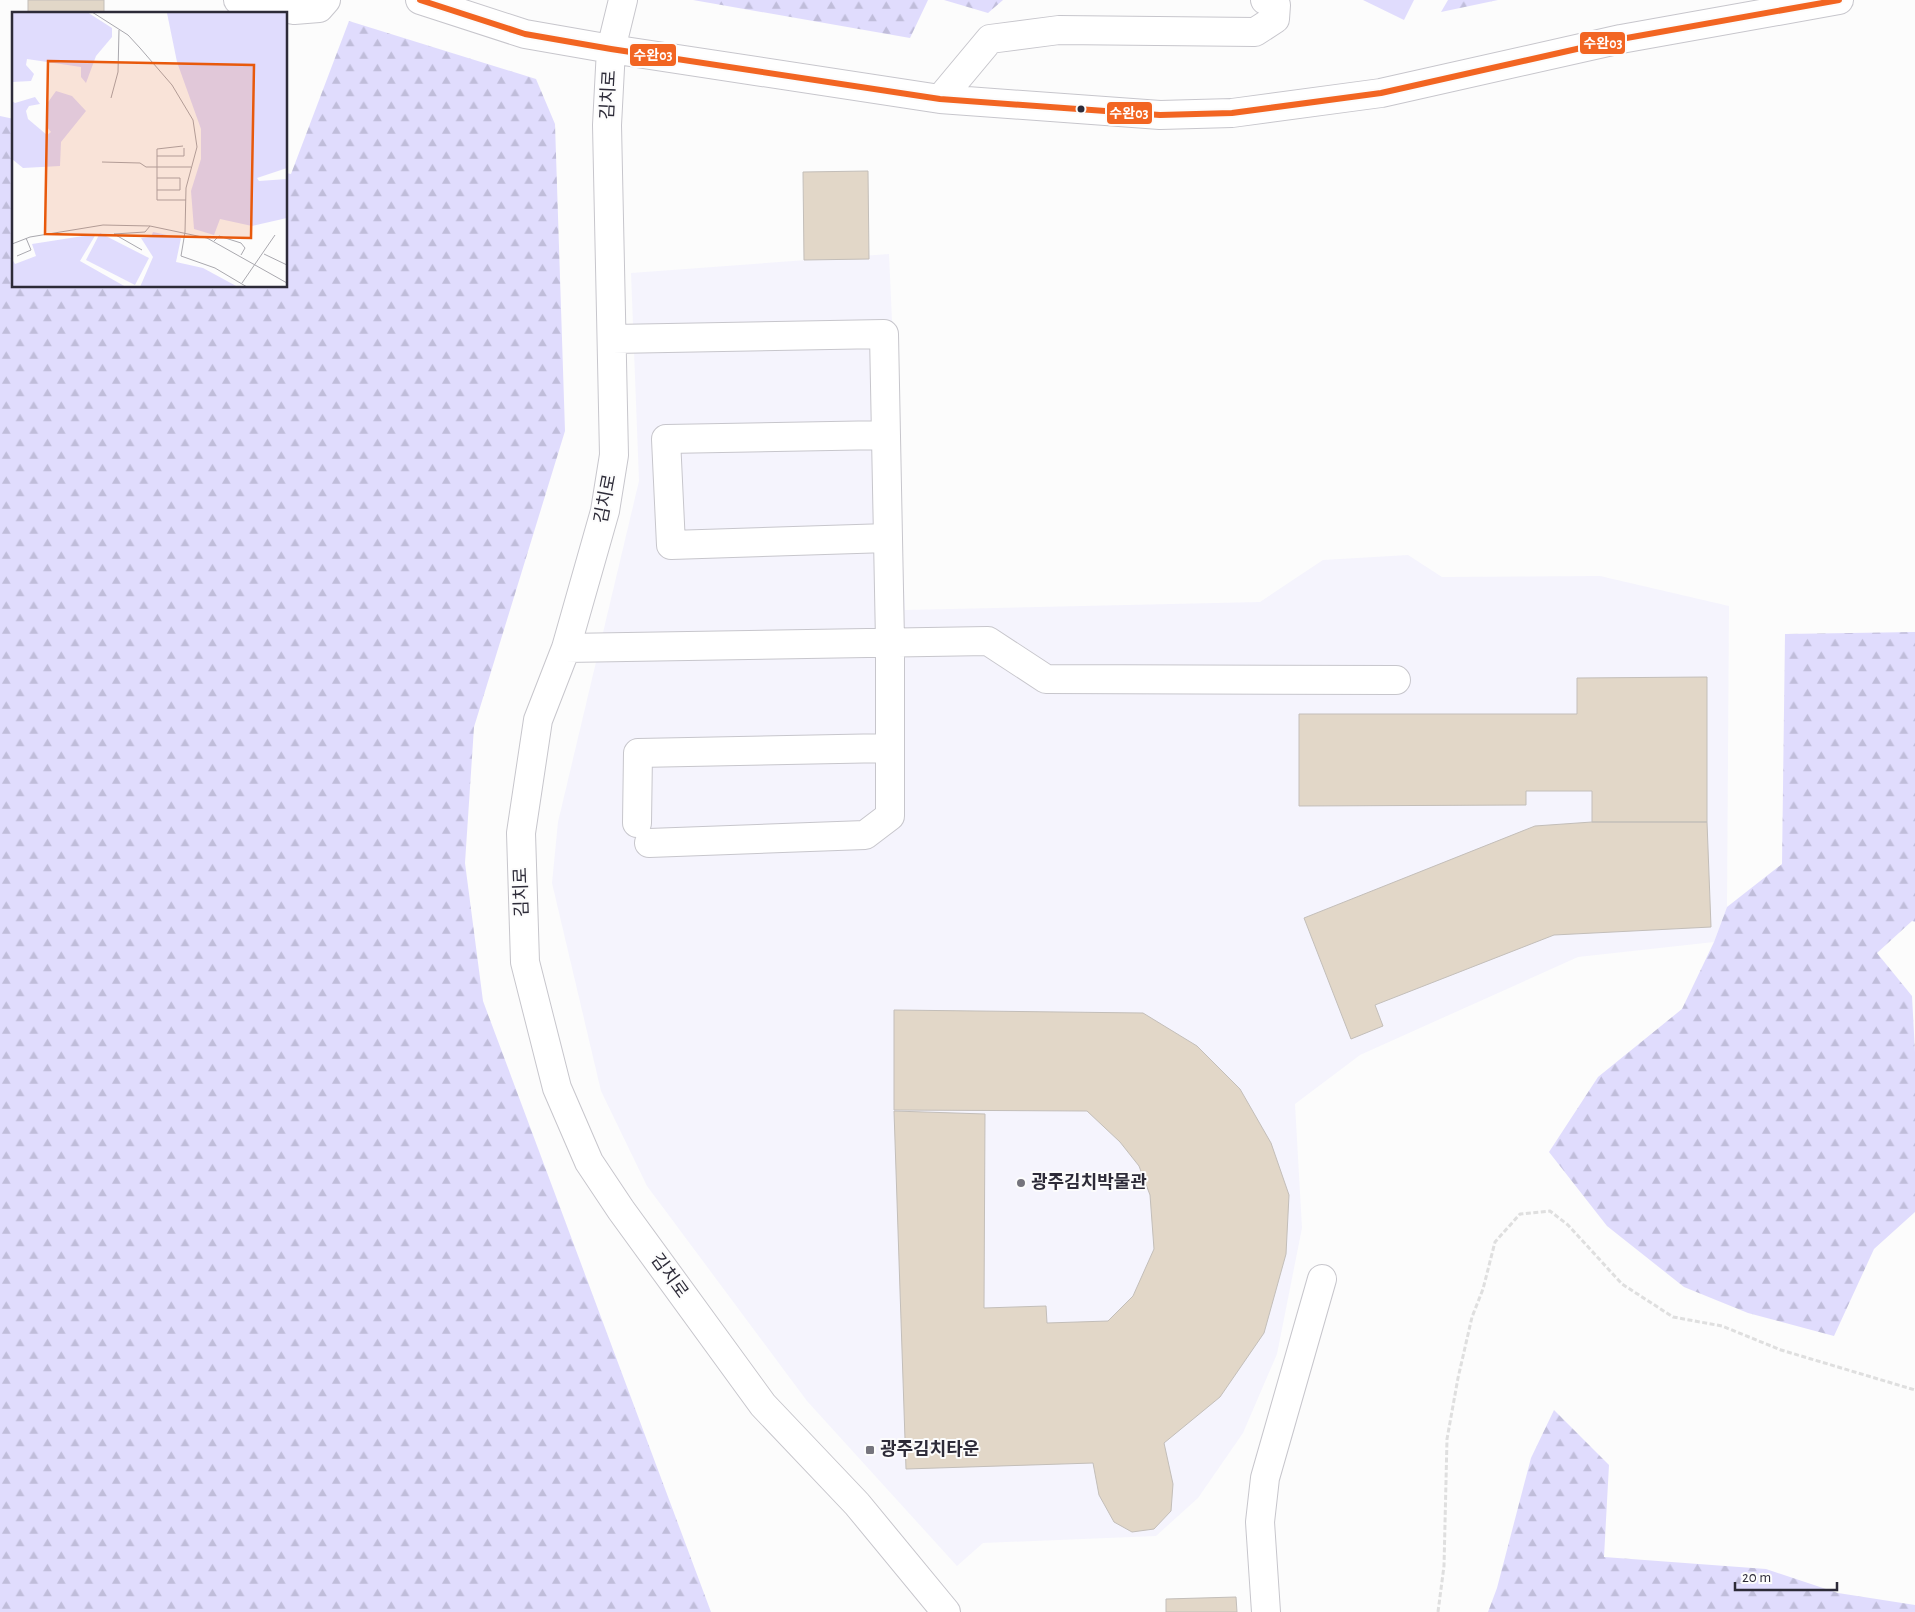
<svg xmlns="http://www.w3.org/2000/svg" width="1915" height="1612" viewBox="0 0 1915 1612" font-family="'Alegreya Sans','Noto Sans KR',sans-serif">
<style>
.built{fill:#f5f4fd}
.grass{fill:#e0dcfd}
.forest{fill:url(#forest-firs)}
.building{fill:#e2d7c8;stroke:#c3beb9}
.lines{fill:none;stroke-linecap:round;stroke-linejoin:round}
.minor-casing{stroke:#c7c6cc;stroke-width:30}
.path{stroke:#dfdfdf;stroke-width:3;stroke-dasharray:5 2.5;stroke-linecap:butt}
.minor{stroke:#fff;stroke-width:28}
.bus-1-casing{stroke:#fcfcfc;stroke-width:10}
.bus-1{stroke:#f26522;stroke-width:6}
.bus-dot{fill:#2d2b38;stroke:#fcfcfc;stroke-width:2}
.poi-dot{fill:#75747d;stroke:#fcfcfc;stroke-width:2}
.labels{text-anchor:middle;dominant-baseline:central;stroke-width:4;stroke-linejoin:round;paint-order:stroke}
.street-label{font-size:18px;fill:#2d2b38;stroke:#fcfcfc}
.poi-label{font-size:18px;font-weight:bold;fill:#2d2b38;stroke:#fcfcfc;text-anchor:start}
.inset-road{fill:none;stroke:#a9a8ae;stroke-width:1}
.view{fill:#e8590c;fill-opacity:0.15;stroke:#e8590c;stroke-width:2.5}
.inset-edge{fill:none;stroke:#2d2b38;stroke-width:2.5}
.line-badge{stroke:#fcfcfc;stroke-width:2}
.badge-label{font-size:14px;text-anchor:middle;font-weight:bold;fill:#fff}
</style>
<defs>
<pattern id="forest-firs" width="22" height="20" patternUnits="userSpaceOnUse" patternTransform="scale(1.25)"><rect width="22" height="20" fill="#e0dcfd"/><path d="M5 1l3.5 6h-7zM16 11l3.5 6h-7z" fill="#c0bdda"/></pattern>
</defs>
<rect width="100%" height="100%" fill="#fcfcfc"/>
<path class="built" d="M 889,254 L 905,610 L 1260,602 L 1323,560 L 1408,555 L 1442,577 L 1600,576 L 1729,606 L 1727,907 L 1714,942 L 1578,957 L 1360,1055 L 1295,1104 L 1302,1228 L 1277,1354 L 1243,1433 L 1198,1498 L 1156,1536 L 983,1543 L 957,1566 L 807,1401 L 647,1186 L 601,1091 L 552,883 L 558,822 L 639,481 L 631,273 Z"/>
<path class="grass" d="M 1363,0 L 1414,0 L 1404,20 Z"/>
<path class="forest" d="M 693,0 L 928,0 L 910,38 Z
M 944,0 L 1003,0 L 988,13 Z
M 1448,0 L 1498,0 L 1441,12 Z
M 349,21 L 536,79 L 555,124 L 565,431 L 474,727 L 465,863 L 483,1001 L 711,1612 L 0,1612 L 0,116 L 14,119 L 14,286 L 286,286 L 286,173 L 291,174 Z
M 1915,632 L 1915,922 L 1912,921 L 1877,953 L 1912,996 L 1915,1052 L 1915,1212 L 1874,1249 L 1834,1336 L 1748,1313 L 1684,1287 L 1607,1226 L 1549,1152 L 1598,1077 L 1682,1009 L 1714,942 L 1727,907 L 1782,864 L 1785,634 Z
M 1554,1410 L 1609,1465 L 1604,1557 L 1766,1569 L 1838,1593 L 1915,1605 L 1915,1612 L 1488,1612 L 1497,1588 L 1531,1458 Z"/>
<path class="building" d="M 28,0 L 104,0 L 104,14 L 28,14 Z
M 868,171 L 869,259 L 804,260 L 803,172 Z
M 1707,677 L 1707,822 L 1592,822 L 1592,791 L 1526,791 L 1526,805 L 1299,806 L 1299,714 L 1577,714 L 1577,678 Z
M 1592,822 L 1707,822 L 1711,927 L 1554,935 L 1375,1005 L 1383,1026 L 1351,1039 L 1304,918 L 1535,826 Z
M 894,1010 L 1143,1013 L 1197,1046 L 1240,1089 L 1271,1143 L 1289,1195 L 1286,1254 L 1264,1333 L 1220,1397 L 1164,1443 L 1173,1484 L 1171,1511 L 1154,1529 L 1132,1532 L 1114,1522 L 1099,1495 L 1093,1463 L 906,1469 L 894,1111 L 985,1114 L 984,1308 L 1046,1306 L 1047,1323 L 1108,1321 L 1133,1296 L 1154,1249 L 1150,1195 L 1139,1166 L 1120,1142 L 1087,1111 L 894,1110 Z
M 1236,1597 L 1237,1612 L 1166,1612 L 1166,1599 Z"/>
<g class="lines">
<g class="minor-casing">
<path id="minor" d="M 238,0 L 294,10 L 319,8 L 326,0
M 420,0 L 525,34 L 611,49 L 940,99 L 1160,115 L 1232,113 L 1381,93 L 1621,39 L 1839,0
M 623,0 L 611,49 L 607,125 L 614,455 L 605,511 L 566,648 L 538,720 L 521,833 L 525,962 L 557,1088 L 589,1162 L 621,1210 L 763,1405 L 857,1504 L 946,1612
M 940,99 L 990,39 L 1059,30 L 1255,32 L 1275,19 L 1276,5 L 1265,0
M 613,339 L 884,334 L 890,641 L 890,816 L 865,835 L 649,843
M 886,435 L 666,439 L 671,545 L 888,538
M 566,648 L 988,641 L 1046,679 L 1396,680
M 637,823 L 638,753 L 889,748
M 1266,1612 L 1260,1522 L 1265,1478 L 1322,1279"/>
</g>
<path class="path" d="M 1438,1612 L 1444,1566 L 1447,1439 L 1458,1378 L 1472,1317 L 1483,1289 L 1495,1242 L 1520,1214 L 1550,1211 L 1568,1225 L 1622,1284 L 1673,1317 L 1722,1326 L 1781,1350 L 1915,1390"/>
<use href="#minor" class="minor"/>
<g class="bus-1-casing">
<path id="bus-1" d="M 420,0 L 525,34 L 611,49 L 940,99 L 1160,115 L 1232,113 L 1381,93 L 1621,39 L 1839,0"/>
</g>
<use href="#bus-1" class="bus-1"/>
</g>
<circle class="bus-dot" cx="1081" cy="109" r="4.5"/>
<g class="poi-dot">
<circle cx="1021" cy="1183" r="5"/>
<rect x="865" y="1445" width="10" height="10" rx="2.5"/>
</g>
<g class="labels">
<g class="street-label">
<text transform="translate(609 95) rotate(-87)">김치로</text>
<text transform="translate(606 499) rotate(-79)">김치로</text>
<text transform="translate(522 892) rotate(-92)">김치로</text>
<text transform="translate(669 1276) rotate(54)">김치로</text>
</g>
<g class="poi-label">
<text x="1031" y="1183">광주김치박물관</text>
<text x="880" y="1450">광주김치타운</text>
</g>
</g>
<g transform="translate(12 12)">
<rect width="275" height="275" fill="#fcfcfc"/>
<path d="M 88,221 L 137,246 L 123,273 L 74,248 Z" fill="#e0dcfd"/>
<path d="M 0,0 L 75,0 L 100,16 L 100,25 L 84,44 L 74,71 L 69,65 L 69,55 L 15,47 L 14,53 L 22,62 L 19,69 L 0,70 ZM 275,0 L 275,156 L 245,166 L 247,169 L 275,167 L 275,206 L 240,214 L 208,207 L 202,223 L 182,217 L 179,179 L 189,147 L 189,117 L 165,50 L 155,1 ZM 44,79 L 60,84 L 74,99 L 49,130 L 48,154 L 11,156 L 0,147 L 0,89 L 3,91 L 23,85 L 28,92 L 17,94 L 14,99 L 16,107 L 35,123 L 39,120 L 35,115 L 34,93 ZM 141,220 L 169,226 L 164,250 L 191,256 L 226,275 L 128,275 L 141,245 L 129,226 L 139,225 ZM 84,222 L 68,249 L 114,275 L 0,275 L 0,247 L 3,252 L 24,244 L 20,232 Z" fill="#e0dcfd"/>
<path class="inset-road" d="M 80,0 L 116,23 L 128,36 L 160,73 L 181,108 L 185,135 L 174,176 L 173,220 L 169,244 L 203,256 L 235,275M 99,86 L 106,60 L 107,18M 171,134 L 145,137 L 145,188 L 174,188M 145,144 L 172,144 L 172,136M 90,150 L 128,151 L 134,155 L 179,155M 145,166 L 168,166 L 168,178 L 145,178M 202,229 L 207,224 L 229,231 L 233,236 L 229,243M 0,232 L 18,225 L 91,213 L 138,214 L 195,226 L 275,271M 130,238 L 102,222 L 133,220 L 138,214M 252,242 L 275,253M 5,244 L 19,238 L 14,226M 230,271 L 263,223"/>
<path class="view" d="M 36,49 L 242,53 L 239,226 L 33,222 Z"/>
<rect width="275" height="275" class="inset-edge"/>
</g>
<g class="line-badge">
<rect x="1579" y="31" width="47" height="24" rx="5" fill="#f26522"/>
<rect x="629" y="43" width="48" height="24" rx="5" fill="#f26522"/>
<rect x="1106" y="101" width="47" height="24" rx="5" fill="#f26522"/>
</g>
<g class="badge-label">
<text x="1603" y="48">수완03</text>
<text x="653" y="60">수완03</text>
<text x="1129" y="118">수완03</text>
</g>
<path d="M1735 1582v8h102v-8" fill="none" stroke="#2d2b38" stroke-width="2.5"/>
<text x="1742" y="1582" font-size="15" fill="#2d2b38" stroke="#fcfcfc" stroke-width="4" paint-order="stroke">20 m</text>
</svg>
